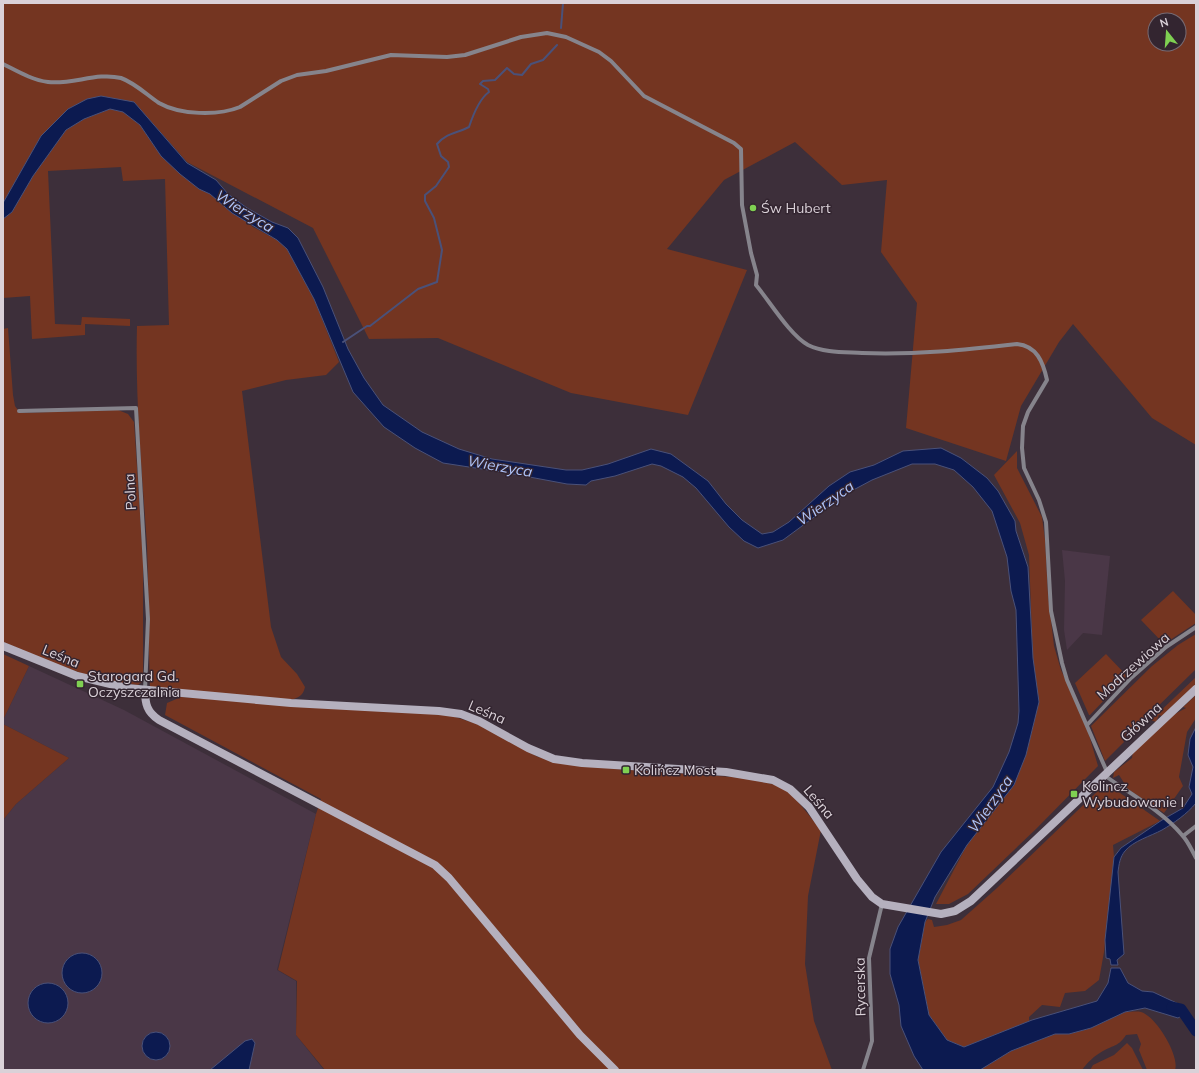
<svg xmlns="http://www.w3.org/2000/svg" width="1199" height="1073" viewBox="0 0 1199 1073" font-family="Mulish,sans-serif">
<style>
.built{fill:#4a3747}
.green{fill:#743521;fill-rule:evenodd}
.water{fill:#0c1a50;stroke:#4a5179}
.lines{fill:none;stroke-linecap:round;stroke-linejoin:round}
.stream{stroke:#4a5179;stroke-width:2}
.river{stroke:#0c1a50;stroke-width:11}
.street{stroke:#86848c;stroke-width:4}
.secondary{stroke:#b5b0be;stroke-width:8}
.poi-dot{fill:#7fd052;stroke:#332530;stroke-width:1.5}
.labels{text-anchor:middle;dominant-baseline:central;stroke-width:3;stroke-linejoin:round;paint-order:stroke}
.poi-label{font-size:14px;fill:#dad1d8;stroke:#332530;text-anchor:start}
.street-label{font-size:14px;fill:#dad1d8;stroke:#332530}
.water-label{font-size:15px;font-style:italic;fill:#b0c5fa;stroke:#332530}
</style>
<rect width="100%" height="100%" fill="#3d2f3a"/>
<path class="built" d="M 1062,550 L 1110,556 L 1102,635 L 1083,633 L 1067,650 L 1064,630 L 1065,581 Z
M 29,666 L 124,710 L 316,814 L 277,970 L 296,981 L 296,1035 L 324,1070 L 3,1070 L 3,820 L 16,804 L 69,758 L 3,724 L 3,720 Z"/>
<path class="green" d="M 3,3 L 1196,3 L 1196,445 L 1152,418 L 1073,324 L 1059,342 L 1021,406 L 1006,461 L 906,428 L 917,303 L 881,252 L 887,180 L 842,185 L 795,142 L 724,180 L 667,249 L 747,270 L 688,415 L 571,393 L 438,338 L 369,339 L 313,228 L 187,162 L 134,102 L 55,124 L 41,136 L 3,203 ZM 1155,20 L 1179,20 L 1179,44 L 1155,44 Z
M 110,109 L 123,111 L 140,125 L 161,156 L 199,189 L 210,193 L 253,227 L 277,240 L 287,249 L 314,299 L 339,362 L 326,375 L 286,380 L 242,391 L 271,627 L 281,657 L 297,674 L 305,687 C 303,696 299,697 291,700 L 150,688 C 148,640 149,593 147,545 C 142,472 135,399 137,326 L 169,325 L 165,179 L 123,181 L 121,167 L 48,171 L 55,324 L 81,325 L 82,317 L 130,319 L 130,326 L 85,324 L 85,335 L 32,339 L 30,296 L 3,298 L 3,219 L 12,212 L 33,176 L 66,130 L 84,119 Z
M 8,328 L 13,395 L 15,406 L 20,413 L 118,410 L 128,414 L 134,422 L 143,559 L 143,681 L 138,685 C 90,681 47,660 3,642 L 3,329 Z
M 1017,451 L 1017,468 L 1042,517 L 1045,540 L 1048,595 L 1054,646 L 1061,670 L 1085,721 L 1098,766 L 1036,829 L 968,894 L 949,904 L 936,904 L 967,845 L 1014,785 L 1039,702 L 1033,662 L 1029,555 L 1020,523 L 994,475 Z
M 1173,591 L 1196,615 L 1196,623 L 1164,644 L 1141,620 Z
M 1196,634 L 1196,669 L 1145,719 L 1146,722 L 1129,739 L 1127,737 L 1130,734 L 1123,740 L 1124,742 L 1105,761 L 1091,726 L 1152,666 L 1178,645 Z
M 3,654 L 29,666 L 3,720 Z
M 1106,654 L 1127,676 L 1090,715 L 1089,715 L 1075,683 Z
M 1196,677 L 1196,684 L 1162,716 L 1159,715 L 1156,722 L 1151,720 Z
M 1196,695 L 1196,718 L 1187,732 L 1179,777 L 1183,786 L 1164,813 L 1128,789 L 1119,775 L 1113,778 L 1114,772 L 1132,758 L 1133,751 L 1171,716 L 1186,708 L 1183,707 Z
M 181,697 L 405,711 L 452,716 L 477,724 L 538,757 L 615,769 L 746,778 L 776,785 L 790,792 L 821,830 L 808,896 L 805,964 L 814,1021 L 832,1070 L 325,1070 L 296,1035 L 297,981 L 278,970 L 316,814 L 321,799 L 165,715 L 167,703 Z
M 3,724 L 69,758 L 16,804 L 3,820 Z
M 1103,786 L 1106,789 L 1110,786 L 1160,821 L 1113,845 L 1114,857 L 1104,952 L 1099,980 L 1085,991 L 1065,993 L 1060,1007 L 1042,1005 L 1029,1017 L 1029,1022 L 964,1047 L 947,1040 L 929,1015 L 918,960 L 925,922 L 928,919 L 932,920 L 934,927 L 947,925 L 961,920 L 997,888 Z
M 1125,1012 C 1130,1012 1137,1011 1141,1012 C 1156,1016 1180,1056 1175,1070 L 1147,1070 L 1139,1050 L 1141,1044 L 1137,1034 L 1126,1035 C 1119,1046 1114,1045 1103,1051 C 1094,1056 1088,1062 1082,1070 L 980,1070 L 1011,1051 L 1055,1034 L 1069,1034 L 1091,1028 Z
M 1127,1043 L 1132,1048 L 1143,1070 L 1090,1070 L 1093,1065 L 1114,1055 Z"/>
<path class="water" d="M 101,96 L 134,102 L 187,163 L 216,180 L 228,194 L 247,208 L 272,222 L 288,228 L 298,238 L 323,287 L 348,349 L 364,378 L 383,405 L 422,432 L 459,449 L 492,459 L 566,470 L 582,470 L 608,464 L 651,449 L 671,454 L 708,481 L 726,504 L 742,520 L 762,534 L 773,532 L 789,522 L 829,486 L 850,472 L 874,465 L 903,451 L 941,448 L 961,458 L 987,478 L 998,491 L 1015,521 L 1016,531 L 1028,567 L 1033,658 L 1039,702 L 1026,755 L 1014,785 L 967,845 L 935,897 L 925,922 L 918,960 L 929,1015 L 947,1040 L 964,1047 L 1032,1020 L 1097,1001 L 1108,983 L 1111,968 L 1120,968 L 1128,983 L 1142,991 L 1153,992 L 1183,1006 L 1188,1012 L 1178,1018 L 1145,1008 L 1125,1012 L 1091,1028 L 1069,1034 L 1055,1034 L 1011,1051 L 980,1070 L 923,1070 L 914,1056 L 901,1026 L 899,1005 L 890,974 L 890,949 L 898,927 L 941,852 L 993,787 L 1009,752 L 1018,723 L 1019,711 L 1016,610 L 1011,591 L 1007,557 L 992,511 L 973,487 L 954,470 L 935,464 L 912,464 L 872,480 L 844,495 L 783,540 L 758,548 L 744,541 L 729,527 L 696,488 L 683,477 L 661,466 L 652,464 L 615,476 L 591,481 L 586,485 L 567,484 L 508,473 L 443,463 L 415,448 L 384,427 L 353,392 L 314,299 L 287,249 L 277,240 L 232,213 L 210,194 L 199,189 L 180,174 L 161,156 L 140,125 L 123,112 L 110,109 L 84,119 L 66,130 L 33,176 L 12,212 L 3,219 L 3,203 L 41,136 L 68,109 L 87,99 Z
M 1196,727 L 1196,803 C 1187,814 1174,823 1162,830 C 1151,836 1133,841 1125,851 C 1120,857 1119,864 1118,872 L 1124,954 L 1117,960 L 1118,965 L 1111,965 L 1110,959 L 1106,958 L 1105,940 L 1114,857 L 1121,848 L 1162,820 L 1183,808 L 1192,794 L 1189,787 L 1193,767 L 1188,755 L 1190,739 Z
M62 973a20 20 0 1 1 40 0a20 20 0 1 1-40 0Z
M28 1003a20 20 0 1 1 40 0a20 20 0 1 1-40 0Z
M142 1046a14 14 0 1 1 28 0a14 14 0 1 1-28 0Z
M 252,1039 L 255,1043 L 249,1070 L 210,1070 L 245,1041 Z"/>
<g class="lines">
<path class="stream" d="M 561,28 L 563,3
M 343,342 L 367,326 L 370,326 L 418,289 L 437,282 L 442,250 L 434,218 L 425,201 L 425,195 L 436,186 L 449,167 L 448,162 L 441,156 L 437,144 C 446,133 458,133 469,127 C 473,115 479,99 489,92 L 488,89 L 480,84 L 483,81 L 495,80 L 507,68 L 514,74 L 522,75 L 531,64 L 543,60 L 557,45"/>
<path class="river" d="M 1172,1007 L 1181,1009 L 1196,1031"/>
<path class="street" d="M 3,64 C 17,71 32,80 48,82 C 72,85 97,72 121,78 C 135,83 147,95 159,103 C 180,115 218,116 240,107 L 281,81 L 297,75 L 326,71 L 391,55 L 447,57 L 465,55 L 521,37 L 547,33 L 566,37 L 599,52 L 611,61 L 644,96 L 734,143 L 741,149 L 742,205 L 751,253 L 757,275 L 756,285 C 770,302 790,335 808,345 C 824,353 845,352 862,353 C 914,355 965,350 1017,344 C 1037,346 1043,362 1047,380 L 1028,412 L 1023,426 L 1022,448 L 1024,468 L 1039,500 L 1046,522 L 1051,611 L 1062,663 L 1067,680 L 1107,772
M 19,411 L 136,408 L 148,619 L 145,690
M 1087,725 L 1131,678 L 1166,647 L 1196,627
M 1104,775 C 1130,794 1161,810 1182,835 C 1188,841 1192,851 1196,858
M 1183,836 L 1196,826
M 863,1070 L 872,1041 L 869,958 L 882,904"/>
<path class="secondary" d="M 3,646 L 77,676 L 127,688 L 291,703 L 439,711 L 461,714 L 479,721 L 528,748 L 554,759 L 582,763 L 726,772 L 773,780 L 790,789 L 809,807 L 857,879 L 872,897 L 882,904 L 941,914 L 955,911 L 971,901 L 1196,689
M 145,690 C 145,704 147,712 159,720 L 435,865 L 449,878 L 580,1035 L 615,1070"/>
</g>
<g class="poi-dot">
<circle cx="753" cy="208" r="4"/>
<rect x="76" y="680" width="8" height="8" rx="2"/>
<rect x="622" y="766" width="8" height="8" rx="2"/>
<rect x="1070" y="790" width="8" height="8" rx="2"/>
</g>
<g class="labels">
<g class="poi-label">
<text x="761" y="208">Św Hubert</text>
<text x="88" y="676">Starogard Gd.<tspan x="88" dy="16">Oczyszczalnia</tspan></text>
<text x="634" y="770">Kolińcz Most</text>
<text x="1082" y="786">Kolincz<tspan x="1082" dy="16">Wybudowanie I</tspan></text>
</g>
<g class="street-label">
<text transform="translate(130 492) rotate(-93)">Polna</text>
<text transform="translate(61 656) rotate(22)">Leśna</text>
<text transform="translate(1133 666) rotate(-42)">Modrzewiowa</text>
<text transform="translate(487 712) rotate(23)">Leśna</text>
<text transform="translate(1141 722) rotate(-43)">Główna</text>
<text transform="translate(819 802) rotate(50)">Leśna</text>
<text transform="translate(860 987) rotate(-91)">Rycerska</text>
</g>
<g class="water-label">
<text transform="translate(245 211) rotate(32)">Wierzyca</text>
<text transform="translate(500 466) rotate(10)">Wierzyca</text>
<text transform="translate(825 503) rotate(-35)">Wierzyca</text>
<text transform="translate(990 804) rotate(-55)">Wierzyca</text>
</g>
</g>
<rect width="1199" height="1073" fill="none" stroke="#dad1d8" stroke-width="8"/>
<g transform="translate(1167 32) rotate(343)"><circle r="19" fill="#332530" stroke="#766a73"/>
<path d="M0-3L7 15L0 10L-7 15Z" fill="#7fd052"/>
<text y="-6" font-size="11" font-weight="bold" text-anchor="middle" fill="#dad1d8">N</text>
</g>
</svg>
